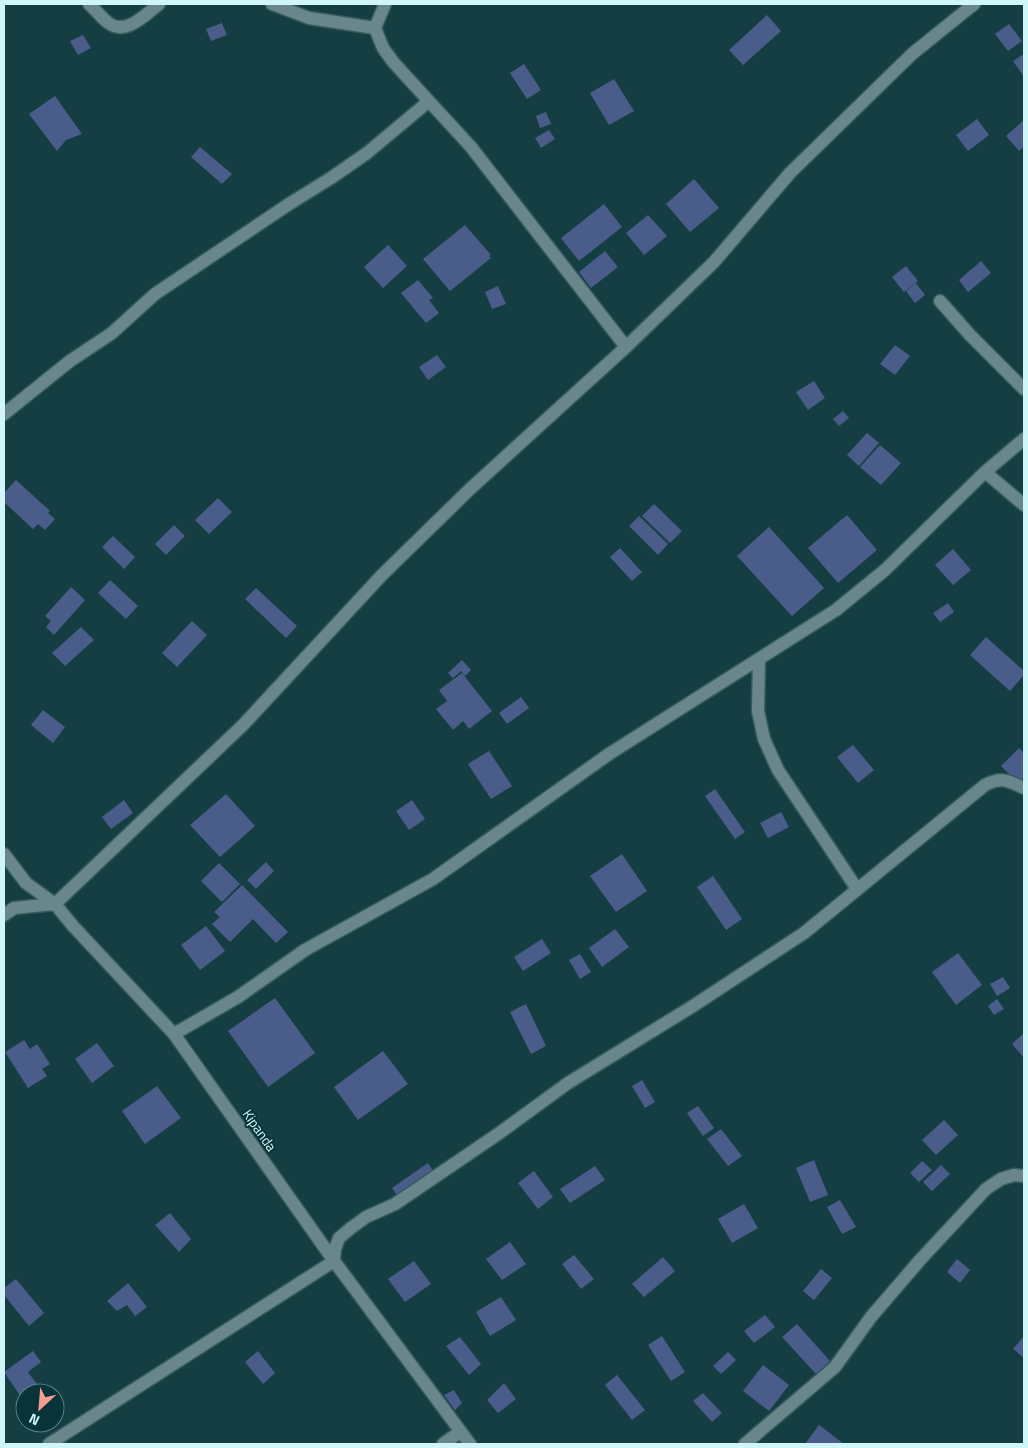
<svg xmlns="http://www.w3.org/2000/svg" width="1028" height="1448" viewBox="0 0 1028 1448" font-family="'Titillium Web',sans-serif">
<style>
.building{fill:#4a5d8a}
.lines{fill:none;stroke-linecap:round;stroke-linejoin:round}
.minor-casing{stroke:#335b60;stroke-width:15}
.minor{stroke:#69878b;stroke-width:12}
.labels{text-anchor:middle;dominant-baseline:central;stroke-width:4;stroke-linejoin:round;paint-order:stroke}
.street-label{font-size:14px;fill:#d1f6fa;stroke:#083439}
</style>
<rect width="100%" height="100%" fill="#153e43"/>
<path class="building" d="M 767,15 L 781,31 L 743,65 L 729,50 Z
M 222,23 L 227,35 L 211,41 L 206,29 Z
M 1009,24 L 1022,41 L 1008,51 L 995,34 Z
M 83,35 L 91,48 L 78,55 L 70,41 Z
M 1024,54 L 1024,77 L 1013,61 Z
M 524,64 L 541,90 L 527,99 L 510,73 Z
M 614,79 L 634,111 L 609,125 L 590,93 Z
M 55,96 L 82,134 L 66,140 L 57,151 L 29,114 Z
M 546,112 L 551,124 L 540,128 L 536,116 Z
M 977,119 L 989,135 L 968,151 L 956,135 Z
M 1024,120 L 1024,146 L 1019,151 L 1006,136 Z
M 549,130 L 555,139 L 541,148 L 535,138 Z
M 200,147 L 232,174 L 222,184 L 191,157 Z
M 694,179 L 719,208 L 690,232 L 666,204 Z
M 604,204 L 622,227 L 579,261 L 561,238 Z
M 648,215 L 667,236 L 644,255 L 626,233 Z
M 465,225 L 491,255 L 489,256 L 491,258 L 450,291 L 423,259 Z
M 388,245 L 407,266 L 383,288 L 364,267 Z
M 605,251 L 618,267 L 591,288 L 579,272 Z
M 981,261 L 991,273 L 968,292 L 959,280 Z
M 906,266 L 918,281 L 904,292 L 892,277 Z
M 418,280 L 433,298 L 429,300 L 439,313 L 426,323 L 401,293 Z
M 916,283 L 925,295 L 915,303 L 906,291 Z
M 498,286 L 506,304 L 492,309 L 485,292 Z
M 895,345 L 910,356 L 895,375 L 880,364 Z
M 437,355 L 446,367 L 428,380 L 419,367 Z
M 814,381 L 825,398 L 808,410 L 796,392 Z
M 843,411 L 849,418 L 839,426 L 833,419 Z
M 867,433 L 879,443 L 859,466 L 847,455 Z
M 880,445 L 901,463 L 881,485 L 860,467 Z
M 16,480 L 50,511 L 48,513 L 55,519 L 45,530 L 38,524 L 33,529 L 4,502 L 4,493 Z
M 218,498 L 232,512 L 209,534 L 195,520 Z
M 654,504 L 682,531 L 670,543 L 642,516 Z
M 847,515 L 877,550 L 838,583 L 808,548 Z
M 639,516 L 668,544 L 658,555 L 629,526 Z
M 174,525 L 185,536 L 166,555 L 155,544 Z
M 769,527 L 824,588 L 792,616 L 737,556 Z
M 113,536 L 135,557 L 124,569 L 102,547 Z
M 620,548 L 642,572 L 632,581 L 610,557 Z
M 953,549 L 971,570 L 953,585 L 935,565 Z
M 110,580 L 138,606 L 126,619 L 98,593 Z
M 71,587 L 85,600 L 54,635 L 46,627 L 51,621 L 45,616 Z
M 256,588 L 297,626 L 286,638 L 245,599 Z
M 948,603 L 954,612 L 940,622 L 933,613 Z
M 192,621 L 207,635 L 177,667 L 162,653 Z
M 81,627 L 94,640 L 65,666 L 52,653 Z
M 986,637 L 1024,671 L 1024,675 L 1010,691 L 970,655 Z
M 462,660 L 471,670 L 465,676 L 461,671 L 453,678 L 448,673 Z
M 462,673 L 492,711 L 469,729 L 463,721 L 453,730 L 436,709 L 447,701 L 439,690 Z
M 521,697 L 529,708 L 507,724 L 499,713 Z
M 43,710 L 65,727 L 53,743 L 31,725 Z
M 853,745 L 874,770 L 858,783 L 837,757 Z
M 1019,748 L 1024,753 L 1024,777 L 1018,783 L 1001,766 Z
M 489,751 L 512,786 L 491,799 L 468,764 Z
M 715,789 L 745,832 L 735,839 L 705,796 Z
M 226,794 L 255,826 L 220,857 L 190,825 Z
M 124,800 L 133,813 L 111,829 L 102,817 Z
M 412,800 L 425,819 L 409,830 L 396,811 Z
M 781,812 L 789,827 L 768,838 L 760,823 Z
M 622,854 L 647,891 L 616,912 L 590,876 Z
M 266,862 L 274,871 L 256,889 L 247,880 Z
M 219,863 L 240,884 L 222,902 L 201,881 Z
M 713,876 L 742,919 L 726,930 L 697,887 Z
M 242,885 L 288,932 L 276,943 L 253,919 L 230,942 L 212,924 L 220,917 L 214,912 Z
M 206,926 L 225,951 L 200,970 L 181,945 Z
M 615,929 L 629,947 L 602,967 L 589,948 Z
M 542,939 L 551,953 L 523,971 L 514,957 Z
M 958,953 L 982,985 L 956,1005 L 932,972 Z
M 580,954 L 591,972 L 580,979 L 569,960 Z
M 1003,977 L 1010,988 L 997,996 L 990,984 Z
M 275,998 L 315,1053 L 268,1087 L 228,1031 Z
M 997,999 L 1004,1009 L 994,1015 L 988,1006 Z
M 526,1004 L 546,1046 L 531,1054 L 510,1012 Z
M 1024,1033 L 1024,1058 L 1012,1044 Z
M 24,1040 L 30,1049 L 37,1044 L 50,1064 L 42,1069 L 47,1076 L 28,1088 L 5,1052 Z
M 97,1043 L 114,1066 L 92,1083 L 75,1059 Z
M 383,1051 L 408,1084 L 358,1120 L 334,1087 Z
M 642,1080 L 655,1102 L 645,1108 L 632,1086 Z
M 157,1086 L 181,1118 L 145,1144 L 122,1111 Z
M 698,1106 L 714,1128 L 703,1136 L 687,1113 Z
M 944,1120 L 958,1135 L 936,1155 L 922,1140 Z
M 721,1129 L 742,1156 L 728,1166 L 707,1139 Z
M 814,1160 L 828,1195 L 810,1202 L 796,1168 Z
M 922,1161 L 932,1170 L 919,1182 L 910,1173 Z
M 428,1163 L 435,1174 L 399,1198 L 392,1188 Z
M 941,1165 L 950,1174 L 932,1191 L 923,1182 Z
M 595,1166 L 605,1180 L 570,1203 L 560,1189 Z
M 534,1171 L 553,1197 L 538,1209 L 518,1183 Z
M 840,1200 L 856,1227 L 842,1234 L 827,1207 Z
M 744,1204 L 758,1228 L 732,1243 L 718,1219 Z
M 170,1213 L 191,1239 L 179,1252 L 155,1225 Z
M 510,1242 L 526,1264 L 502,1280 L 486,1259 Z
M 574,1255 L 594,1279 L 581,1289 L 562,1264 Z
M 663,1257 L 675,1271 L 644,1297 L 632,1284 Z
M 957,1259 L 970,1270 L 960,1283 L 947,1272 Z
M 414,1261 L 431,1284 L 405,1302 L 388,1279 Z
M 821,1269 L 832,1278 L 814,1300 L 803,1291 Z
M 16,1279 L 44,1313 L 29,1326 L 4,1295 L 4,1288 Z
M 128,1283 L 147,1307 L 135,1316 L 127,1305 L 117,1311 L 107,1301 Z
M 501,1297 L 516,1320 L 490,1336 L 476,1312 Z
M 765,1315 L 775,1327 L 754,1343 L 744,1331 Z
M 797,1324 L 830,1361 L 816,1374 L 782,1337 Z
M 662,1336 L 685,1372 L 671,1381 L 648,1345 Z
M 1024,1336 L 1024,1358 L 1013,1349 Z
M 460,1337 L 481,1364 L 469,1375 L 446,1346 Z
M 33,1351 L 41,1362 L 28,1372 L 42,1391 L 39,1393 L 25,1393 L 25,1403 L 4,1372 Z
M 258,1351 L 275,1373 L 263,1384 L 245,1362 Z
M 728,1352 L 736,1360 L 721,1374 L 713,1366 Z
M 763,1365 L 789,1385 L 769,1411 L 743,1391 Z
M 617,1375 L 645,1410 L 632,1420 L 605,1385 Z
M 504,1383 L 516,1399 L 498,1413 L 487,1400 Z
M 454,1390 L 462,1403 L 455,1410 L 444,1395 Z
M 703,1393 L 722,1413 L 712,1422 L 693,1401 Z
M 819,1425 L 844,1444 L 805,1444 Z"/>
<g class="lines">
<g class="minor-casing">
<path id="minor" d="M 89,4 C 96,10 102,19 110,24 C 127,35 146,14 159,4
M 272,4 L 309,18 L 375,28
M 385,4 L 375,28 L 383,48 L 394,63 L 471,147 L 626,347
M 940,301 L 970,335 L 1024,389
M 4,414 L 70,361 L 112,333 L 155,294 L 289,204 L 331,178 L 367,153 L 428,102
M 985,472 L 1024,505
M 759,659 L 758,711 L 764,739 L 778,770 L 857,889
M 4,854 L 26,883 L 55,904 L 73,926 L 174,1034 L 334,1261 L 470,1444
M 4,915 L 14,908 L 55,904 L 243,725 L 382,575 L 470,489 L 626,347 L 714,262 L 790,173 L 912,54 L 974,4
M 174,1034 L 238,997 L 305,950 L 433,879 L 609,754 L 836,610 L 885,570 L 985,472 L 1024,439
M 49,1444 L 334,1261 L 335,1249 L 339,1238 L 351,1228 L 366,1217 L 395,1204 L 498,1134 L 568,1083 L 693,1006 L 804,933 L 985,785 C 1002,776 1008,781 1024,788
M 443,1444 L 460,1432
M 745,1444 L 835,1367 L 871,1317 L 920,1260 L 986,1189 L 1001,1179 L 1014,1175 L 1024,1176"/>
</g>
<use href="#minor" class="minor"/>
</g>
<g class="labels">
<g class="street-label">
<text transform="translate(260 1130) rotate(55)">Kipanda</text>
</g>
</g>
<rect width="1028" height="1448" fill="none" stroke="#d1f6fa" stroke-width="10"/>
<g transform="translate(40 1408) rotate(206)"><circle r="24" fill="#083439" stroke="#588286"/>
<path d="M0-4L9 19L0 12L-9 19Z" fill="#f59c93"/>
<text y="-8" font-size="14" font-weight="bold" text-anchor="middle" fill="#d1f6fa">N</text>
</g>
</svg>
